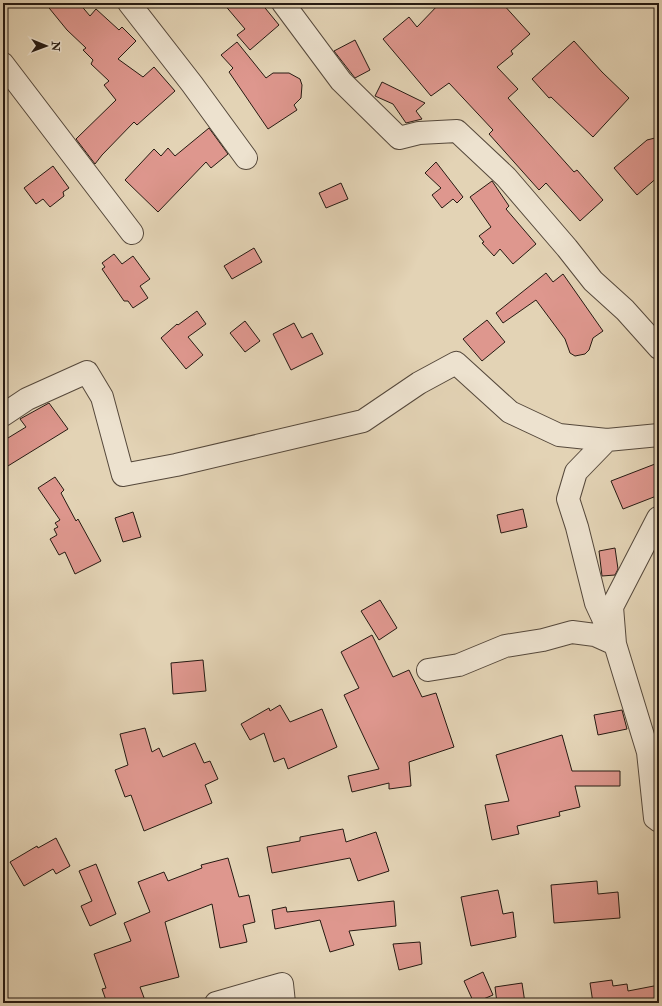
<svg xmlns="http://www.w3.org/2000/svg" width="662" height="1006" viewBox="0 0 662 1006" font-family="'IM FELL Double Pica',serif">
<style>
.building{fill:#de978e;stroke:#261a12}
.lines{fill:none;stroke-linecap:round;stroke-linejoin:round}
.minor-casing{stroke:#55483b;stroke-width:24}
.minor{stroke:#ede2cf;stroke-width:22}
</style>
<rect width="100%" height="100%" fill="#e3d3b5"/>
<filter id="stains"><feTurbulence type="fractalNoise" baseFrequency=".005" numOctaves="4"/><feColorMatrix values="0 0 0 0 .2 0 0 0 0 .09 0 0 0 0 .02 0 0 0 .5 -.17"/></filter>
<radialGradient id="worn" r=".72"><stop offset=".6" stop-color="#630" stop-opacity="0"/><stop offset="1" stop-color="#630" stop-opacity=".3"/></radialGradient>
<path class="building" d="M 45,3 L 79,3 L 90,16 L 96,9 L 119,30 L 122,27 L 136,41 L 118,59 L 143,77 L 154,67 L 175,91 L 137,125 L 134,122 L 102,155 L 95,164 L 76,139 L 116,100 L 104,85 L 109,81 L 91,64 L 93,60 L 83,50 L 86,48 L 67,30 Z
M 223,3 L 261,3 L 279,25 L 250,50 L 237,35 L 245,29 Z
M 440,3 L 502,3 L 530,34 L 511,51 L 513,54 L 497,67 L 518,89 L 508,98 L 574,172 L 577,170 L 603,200 L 580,221 L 546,183 L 539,190 L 489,134 L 493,130 L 449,83 L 431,96 L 383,39 L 409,17 L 417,27 Z
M 355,40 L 370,70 L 355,78 L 334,51 Z
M 574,41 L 602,72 L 629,98 L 593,137 L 551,97 L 549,98 L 532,79 Z
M 237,42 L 266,78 L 273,73 L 289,73 L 300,79 L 302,85 L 301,98 L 294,105 L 297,110 L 268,129 L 229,72 L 233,68 L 221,55 Z
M 382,82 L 425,103 L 416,111 L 422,119 L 406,123 L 393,104 L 375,96 Z
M 209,128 L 228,154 L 211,168 L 206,162 L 158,212 L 125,180 L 154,149 L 161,156 L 168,148 L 175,156 Z
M 659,137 L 659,176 L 637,195 L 614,168 L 647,140 Z
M 436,162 L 463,197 L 457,203 L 453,199 L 442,208 L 432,195 L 441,188 L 425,173 Z
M 53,166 L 69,188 L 63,192 L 64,196 L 50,207 L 43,199 L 36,204 L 24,188 Z
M 492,181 L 509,206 L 506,209 L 536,244 L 513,264 L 500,249 L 494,256 L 482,243 L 484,242 L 479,236 L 491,227 L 470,197 Z
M 341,183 L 348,199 L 326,208 L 319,193 Z
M 254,248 L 262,262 L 232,279 L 224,266 Z
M 114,254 L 122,264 L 133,256 L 150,279 L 140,286 L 148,298 L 133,308 L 128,301 L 124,301 L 102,269 L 105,267 L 102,263 Z
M 546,273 L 553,282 L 563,274 L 603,331 L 593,338 L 589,350 L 585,354 L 575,356 L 570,353 L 565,339 L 536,300 L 503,323 L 496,313 Z
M 197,311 L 206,324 L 188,337 L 203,355 L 186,369 L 161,338 L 177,324 L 178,325 Z
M 487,320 L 505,342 L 482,361 L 463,339 Z
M 245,321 L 260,341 L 245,352 L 230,333 Z
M 294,323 L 302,338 L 312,333 L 323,354 L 291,370 L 273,334 Z
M 49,403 L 68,429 L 3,469 L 3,441 L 26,427 L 20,419 Z
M 655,464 L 659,474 L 659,495 L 623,509 L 611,481 Z
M 55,477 L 64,490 L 61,493 L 76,521 L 78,519 L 101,561 L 75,574 L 65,552 L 59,555 L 50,539 L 57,535 L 54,529 L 58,527 L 55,523 L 60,520 L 38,488 Z
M 523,509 L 527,527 L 501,533 L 497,515 Z
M 133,512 L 141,537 L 123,542 L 115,518 Z
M 615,548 L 618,569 L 615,575 L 602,576 L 599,551 Z
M 380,600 L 397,628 L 379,640 L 361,611 Z
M 372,635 L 393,677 L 409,670 L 422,697 L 436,693 L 454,747 L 409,762 L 411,786 L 389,789 L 389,783 L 352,792 L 348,776 L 379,769 L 344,695 L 359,688 L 341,652 Z
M 203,660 L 206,691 L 173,694 L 171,663 Z
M 280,705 L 290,722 L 322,709 L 337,747 L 288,769 L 284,758 L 274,762 L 264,733 L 250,740 L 241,724 L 269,708 L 270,711 Z
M 622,710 L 627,729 L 598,735 L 594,715 Z
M 145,728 L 152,752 L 159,748 L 163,757 L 195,743 L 204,763 L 210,761 L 218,779 L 205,785 L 212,803 L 144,831 L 131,795 L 125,797 L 115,770 L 128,765 L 120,734 Z
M 562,735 L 572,771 L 620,771 L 620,786 L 575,786 L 580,807 L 559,812 L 560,816 L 517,826 L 519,834 L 492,840 L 485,805 L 509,801 L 496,755 Z
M 343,829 L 346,842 L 376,832 L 389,871 L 358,881 L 350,858 L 272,873 L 267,847 L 300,841 L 300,837 Z
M 56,838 L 70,866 L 56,874 L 53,869 L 24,886 L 10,862 L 37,846 L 38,848 Z
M 228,858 L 239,897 L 249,895 L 255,922 L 243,925 L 247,942 L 220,948 L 212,904 L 165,922 L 179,977 L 140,987 L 146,1003 L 107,1003 L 102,989 L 106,988 L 94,954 L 131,941 L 124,923 L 150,912 L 138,882 L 164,872 L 168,881 L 202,868 L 201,865 Z
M 96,864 L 116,914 L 90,926 L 81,906 L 92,901 L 79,871 Z
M 597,881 L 598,894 L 618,892 L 620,918 L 554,923 L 551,885 Z
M 498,890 L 503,914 L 513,912 L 516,937 L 471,946 L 461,897 Z
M 394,901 L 396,926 L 349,931 L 354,945 L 330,952 L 320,920 L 275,929 L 272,910 L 286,907 L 287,912 Z
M 420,942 L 422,964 L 399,970 L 393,944 Z
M 483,972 L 493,995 L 474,1003 L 464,981 Z
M 612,980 L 613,986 L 627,984 L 628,991 L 659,985 L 659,1003 L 593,1003 L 590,983 Z
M 522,983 L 525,1003 L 497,1003 L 495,987 Z"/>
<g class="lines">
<g class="minor-casing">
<path id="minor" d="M 129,3 L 192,84 L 246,158
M 283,3 L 341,81 L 399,138 L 419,133 L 457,131 L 506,177 L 567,248 L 593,281 L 625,310 L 659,348
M 3,64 L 132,233
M 3,415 L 27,399 L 87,372 L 102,397 L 123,475 L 176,465 L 363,421 L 419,383 L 456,363 L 510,412 L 559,435 L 607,440
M 658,518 L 612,607 L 615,644 L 596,603 L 577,527 L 568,499 L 576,472 L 607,440 L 659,435
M 428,670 L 459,665 L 505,646 L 543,640 L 572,632 L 595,635 L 615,644 L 648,752 L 655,818 L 659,821
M 216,1003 L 282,984 L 284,1003"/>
</g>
<use href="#minor" class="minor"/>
</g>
<rect width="662" height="1006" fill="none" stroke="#e3d3b5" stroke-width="16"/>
<rect x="4" y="4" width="654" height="998" fill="none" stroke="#261a12" stroke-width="2"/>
<rect x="8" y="8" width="646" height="990" fill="none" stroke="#261a12"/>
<g transform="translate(46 46) rotate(91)" stroke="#ede2cf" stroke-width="3" paint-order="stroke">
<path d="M0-3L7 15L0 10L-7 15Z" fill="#261a12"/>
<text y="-6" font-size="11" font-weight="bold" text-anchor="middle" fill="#261a12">N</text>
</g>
<rect width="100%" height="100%" filter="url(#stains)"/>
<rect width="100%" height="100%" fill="url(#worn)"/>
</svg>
